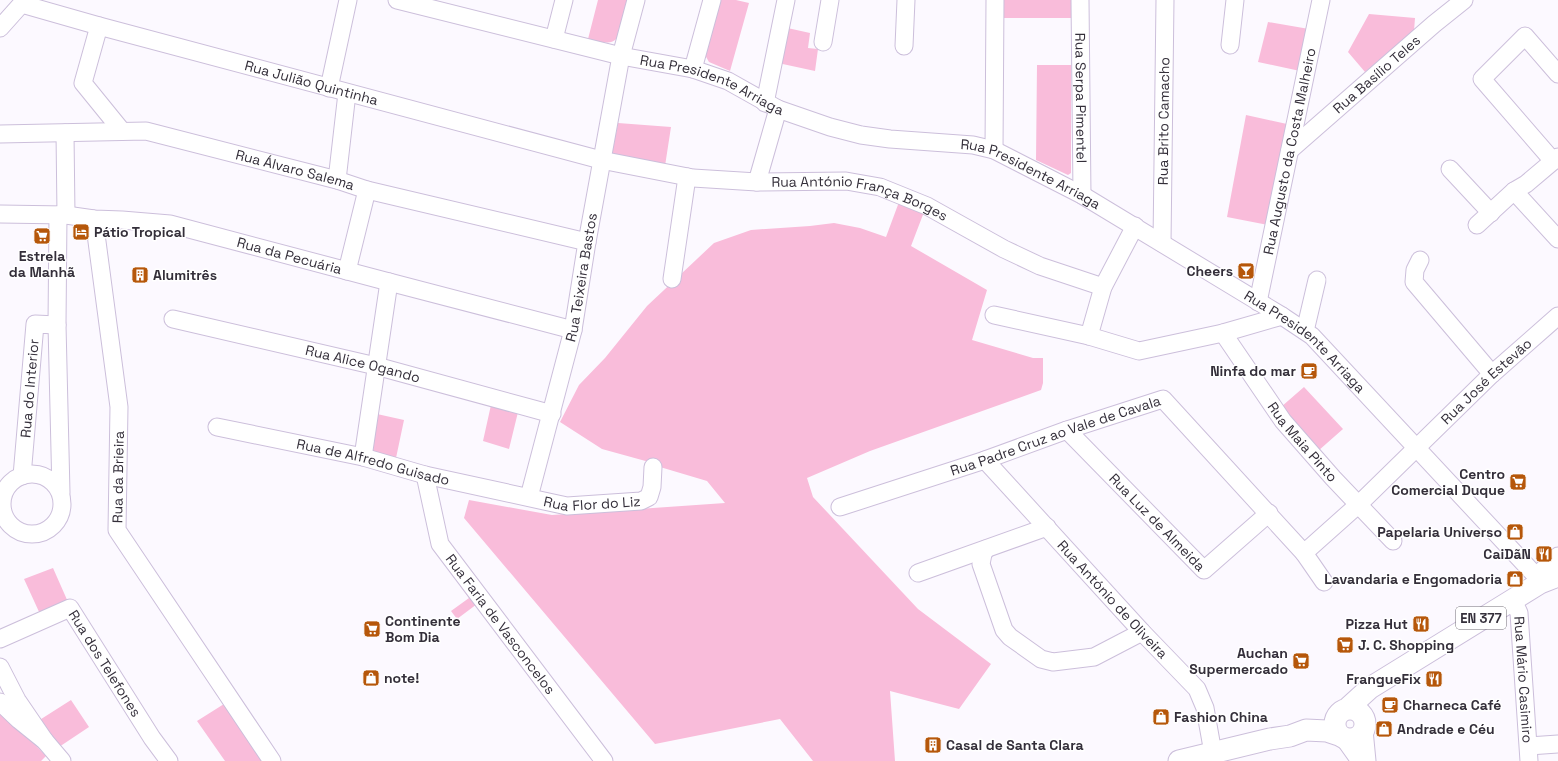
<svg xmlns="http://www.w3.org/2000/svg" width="1558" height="761" viewBox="0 0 1558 761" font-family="'Space Grotesk',sans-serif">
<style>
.green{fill:#f9bcda}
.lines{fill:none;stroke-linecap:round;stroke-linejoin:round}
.minor-casing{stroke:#ccbfdb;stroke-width:19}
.major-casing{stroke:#ccbfdb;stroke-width:23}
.minor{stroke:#fff;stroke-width:17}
.major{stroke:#fff;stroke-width:21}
.labels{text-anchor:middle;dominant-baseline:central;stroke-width:3;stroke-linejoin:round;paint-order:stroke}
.shield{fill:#fff;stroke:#716d75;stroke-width:1}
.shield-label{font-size:13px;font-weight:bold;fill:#342f3a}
.street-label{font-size:14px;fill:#342f3a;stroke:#fff}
.poi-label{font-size:14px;font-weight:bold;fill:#342f3a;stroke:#fff;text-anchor:start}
</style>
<rect width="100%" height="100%" fill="#fcf9ff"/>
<path class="green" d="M 598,0 L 628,0 L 618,37 C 610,47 599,41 588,39 Z
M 719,0 L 736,0 L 749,3 L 730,71 L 709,62 L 705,55 Z
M 1004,0 L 1072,0 L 1072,18 L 1004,18 Z
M 1369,14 L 1415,18 L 1414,31 L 1365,72 L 1348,52 Z
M 1268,22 L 1309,29 L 1300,71 L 1258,62 Z
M 783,27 L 810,33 L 808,48 L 818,49 L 815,71 L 778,63 Z
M 1037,65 L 1071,65 L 1071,173 L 1068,175 L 1036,160 Z
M 1246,115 L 1287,124 L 1268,225 L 1227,217 Z
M 618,123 L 671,127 L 665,166 L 612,154 Z
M 899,202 L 924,212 L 911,246 L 987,290 L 972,340 L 1033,358 L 1043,358 L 1043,383 L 1041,390 L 870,451 L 807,478 L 813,497 L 918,609 L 991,664 L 959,709 L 890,691 L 895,761 L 813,761 L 780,719 L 655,744 L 464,518 L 469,500 L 552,515 L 725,503 L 707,481 L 660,467 L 660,465 L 602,449 L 560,422 L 579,385 L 605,358 L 647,306 L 714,243 L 751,230 L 810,226 L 834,223 L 860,228 L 886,237 Z
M 1304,387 L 1343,429 L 1318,451 L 1281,407 Z
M 491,405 L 518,412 L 509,449 L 483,441 Z
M 377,414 L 404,420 L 396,458 L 373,451 Z
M 53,568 L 68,602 L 40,614 L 24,579 Z
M 463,584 L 477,604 L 457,619 L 451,611 L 469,598 L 460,586 Z
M 71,700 L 89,727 L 59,747 L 38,721 Z
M 224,704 L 262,761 L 225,761 L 197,721 Z
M 0,708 L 46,756 L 41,761 L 0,761 Z"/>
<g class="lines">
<g class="minor-casing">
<g id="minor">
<path id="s1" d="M 397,0 L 621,56 L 693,69 L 728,81 L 778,109 L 830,127 L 861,135 L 890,139 L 973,145 L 994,150 L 1082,195 L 1282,316 L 1312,336 L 1536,576 L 1540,583"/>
<path id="s2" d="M 1080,0 L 1082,195"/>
<path id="s3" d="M 22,4 L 99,26 L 601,160 L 693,178 L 757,182 L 846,181 L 880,187 L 927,206 L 1004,249 L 1040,266 L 1103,287"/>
<path d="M 99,26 L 83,83 L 122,131"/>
<path d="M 0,28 L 25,0"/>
<path d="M 554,39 L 564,0"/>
<path d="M 823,42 L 830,0"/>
<path d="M 1230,45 L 1235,0"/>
<path d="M 904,46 L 906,0"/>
<path d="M 693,69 L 712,0"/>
<path d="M 329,88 L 348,0"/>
<path d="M 765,103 L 786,0"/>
<path d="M 65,133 L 66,215"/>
<path id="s4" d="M 0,134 L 146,131 L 337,180 L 367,190 L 587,242"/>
<path d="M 994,150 L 995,0"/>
<path id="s5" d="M 1290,150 L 1434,24 L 1464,0"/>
<path d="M 1553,161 L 1482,79 L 1525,36 L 1558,74"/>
<path d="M 1450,169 L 1491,213"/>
<path d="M 337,180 L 347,93"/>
<path d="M 757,182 L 778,109"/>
<path d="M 1514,191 L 1558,239"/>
<path id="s6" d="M 0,214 L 66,215 L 94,219 L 122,220 L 170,224 L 389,282 L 573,330"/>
<path d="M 58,215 L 57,325 L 61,493"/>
<path d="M 94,219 L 119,407 L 117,530 L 272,761"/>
<path d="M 1477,225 L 1514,191 L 1526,184 L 1558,157"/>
<path id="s7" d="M 1162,243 L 1165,0"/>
<path d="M 1420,260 L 1415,270 L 1414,282 L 1492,374"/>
<path d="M 347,271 L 367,190"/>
<path d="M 672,279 L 687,177"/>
<path id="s8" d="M 1258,302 L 1321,0"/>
<path d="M 994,315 L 1089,336 L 1139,351 L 1223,333 L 1282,316"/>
<path id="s9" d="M 173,319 L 376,366 L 552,414"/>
<path d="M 1305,331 L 1317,280"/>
<path id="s10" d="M 1223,333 L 1283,421 L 1333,478 L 1393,541"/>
<path d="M 1089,336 L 1103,287 L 1135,226"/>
<path id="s11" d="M 217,427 L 363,457 L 425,475 L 567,506 L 641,501 L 649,497 L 652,487 L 653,467"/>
<path id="s12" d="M 1067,430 L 1204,570 L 1269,513"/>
<path d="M 363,457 L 389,282"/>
<path id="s13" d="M 985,460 L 1142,632 L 1197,689 L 1205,708 L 1213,753"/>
<circle cx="32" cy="504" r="30"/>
<path id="s14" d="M 425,475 L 440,544 L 604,761"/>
<path id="s15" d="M 22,476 L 35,324 L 57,325"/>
<path id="s16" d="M 529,497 L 573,330 L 587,242 L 621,56 L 636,0"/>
<path id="s17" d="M 840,507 L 985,460 L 1067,430 L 1163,399 L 1304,553 L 1359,504 L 1492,374 L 1558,316"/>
<path d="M 986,549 L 983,554 L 981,564 L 1004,630 L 1010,637 L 1041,659 L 1053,662 L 1094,657 L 1142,632"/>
<path d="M 1304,553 L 1324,582"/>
<path d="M 918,573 L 1047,527"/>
<path d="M 1536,576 L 1558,556"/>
<path id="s18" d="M 1513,600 L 1519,613 L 1529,761"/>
<path id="s19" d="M 0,639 L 70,608 L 152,738 L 169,761"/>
<path d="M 0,667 L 17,700 L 45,741"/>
<path d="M 0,702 L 19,720 L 45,741 L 62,761"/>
<path d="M 1364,730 L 1367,761"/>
<path d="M 1343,737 L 1360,761"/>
<path d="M 1529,746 L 1558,744"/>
</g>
</g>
<g class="major-casing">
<path id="major" d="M 1348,708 L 1370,688 L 1540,583 L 1558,576
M1335 724a15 15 0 1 1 30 0a15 15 0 1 1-30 0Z
M 1179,761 L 1270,739 L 1290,736 L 1306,730 L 1327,731 L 1339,735"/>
</g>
<use href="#minor" class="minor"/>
<use href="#major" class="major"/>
</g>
<defs>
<g id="hotel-square" transform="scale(0.9)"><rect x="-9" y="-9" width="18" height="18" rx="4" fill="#b6570a" stroke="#fff"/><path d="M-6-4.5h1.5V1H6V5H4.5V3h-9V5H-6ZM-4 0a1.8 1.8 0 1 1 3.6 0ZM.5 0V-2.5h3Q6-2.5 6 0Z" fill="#fff"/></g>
<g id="supermarket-square" transform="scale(0.9)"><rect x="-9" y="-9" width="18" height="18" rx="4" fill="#b6570a" stroke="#fff"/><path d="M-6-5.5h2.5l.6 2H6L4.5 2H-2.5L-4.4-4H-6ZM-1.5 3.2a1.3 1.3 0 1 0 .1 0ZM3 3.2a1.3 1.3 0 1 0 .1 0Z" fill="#fff"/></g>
<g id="bar-square" transform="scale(0.9)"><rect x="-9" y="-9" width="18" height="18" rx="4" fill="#b6570a" stroke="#fff"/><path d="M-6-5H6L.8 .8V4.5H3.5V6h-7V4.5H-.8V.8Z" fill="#fff"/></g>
<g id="building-square" transform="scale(0.9)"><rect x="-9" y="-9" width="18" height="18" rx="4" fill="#b6570a" stroke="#fff"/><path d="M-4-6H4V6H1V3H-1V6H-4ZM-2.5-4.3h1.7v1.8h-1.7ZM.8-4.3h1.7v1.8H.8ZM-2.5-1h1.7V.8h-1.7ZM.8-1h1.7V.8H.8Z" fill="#fff"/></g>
<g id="cafe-square" transform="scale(0.9)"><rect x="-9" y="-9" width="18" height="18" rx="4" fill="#b6570a" stroke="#fff"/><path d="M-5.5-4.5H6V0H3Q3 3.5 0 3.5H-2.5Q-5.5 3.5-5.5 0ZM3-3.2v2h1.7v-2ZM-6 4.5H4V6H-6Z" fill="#fff"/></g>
<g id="shop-square" transform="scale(0.9)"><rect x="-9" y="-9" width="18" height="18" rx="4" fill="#b6570a" stroke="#fff"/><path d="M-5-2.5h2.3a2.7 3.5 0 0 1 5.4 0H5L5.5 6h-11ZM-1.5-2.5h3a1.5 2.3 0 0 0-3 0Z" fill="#fff"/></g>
<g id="restaurant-square" transform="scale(0.9)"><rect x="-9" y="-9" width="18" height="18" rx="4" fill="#b6570a" stroke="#fff"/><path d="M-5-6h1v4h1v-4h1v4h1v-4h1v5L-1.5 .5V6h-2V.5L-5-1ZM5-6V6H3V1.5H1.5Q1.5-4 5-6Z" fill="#fff"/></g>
</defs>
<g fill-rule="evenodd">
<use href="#hotel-square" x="81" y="232"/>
<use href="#supermarket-square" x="42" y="236"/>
<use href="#bar-square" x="1246" y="271"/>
<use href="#building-square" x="140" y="275"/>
<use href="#cafe-square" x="1309" y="371"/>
<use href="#supermarket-square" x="1518" y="482"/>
<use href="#shop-square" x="1515" y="532"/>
<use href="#restaurant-square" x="1544" y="554"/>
<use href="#shop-square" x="1515" y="579"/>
<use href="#restaurant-square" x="1421" y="624"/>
<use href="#supermarket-square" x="372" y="629"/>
<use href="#supermarket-square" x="1345" y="645"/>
<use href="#supermarket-square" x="1301" y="661"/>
<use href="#shop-square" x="371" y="678"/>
<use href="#restaurant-square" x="1434" y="679"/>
<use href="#cafe-square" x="1390" y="705"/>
<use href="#shop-square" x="1161" y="717"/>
<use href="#shop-square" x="1384" y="729"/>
<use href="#building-square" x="933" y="745"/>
</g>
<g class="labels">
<rect class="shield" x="1456" y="607" width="50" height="22" rx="3"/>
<g class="shield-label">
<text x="1481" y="618">EN 377</text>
</g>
<g class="street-label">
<text stroke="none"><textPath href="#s5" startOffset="115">Rua Basílio Teles</textPath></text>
<text stroke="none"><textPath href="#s3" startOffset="300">Rua Julião Quintinha</textPath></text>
<text stroke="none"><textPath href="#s1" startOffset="327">Rua Presidente Arriaga</textPath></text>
<text stroke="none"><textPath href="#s2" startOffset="98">Rua Serpa Pimentel</textPath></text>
<text stroke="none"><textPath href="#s7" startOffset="122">Rua Brito Camacho</textPath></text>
<text stroke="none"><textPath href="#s8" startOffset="154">Rua Augusto da Costa Malheiro</textPath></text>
<text stroke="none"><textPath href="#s4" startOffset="300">Rua Álvaro Salema</textPath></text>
<text stroke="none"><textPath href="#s1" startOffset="662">Rua Presidente Arriaga</textPath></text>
<text stroke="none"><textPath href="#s3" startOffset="863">Rua António França Borges</textPath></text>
<text stroke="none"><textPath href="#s6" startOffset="294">Rua da Pecuária</textPath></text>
<text stroke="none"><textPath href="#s16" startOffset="226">Rua Teixeira Bastos</textPath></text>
<text stroke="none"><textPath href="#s1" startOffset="986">Rua Presidente Arriaga</textPath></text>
<text stroke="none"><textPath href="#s9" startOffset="195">Rua Alice Ogando</textPath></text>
<text stroke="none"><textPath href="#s17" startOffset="800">Rua José Estevão</textPath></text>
<text stroke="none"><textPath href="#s15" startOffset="88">Rua do Interior</textPath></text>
<text stroke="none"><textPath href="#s17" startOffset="227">Rua Padre Cruz ao Vale de Cavala</textPath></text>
<text stroke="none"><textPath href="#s10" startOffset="135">Rua Maia Pinto</textPath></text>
<text stroke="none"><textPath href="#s11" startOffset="160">Rua de Alfredo Guisado</textPath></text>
<text transform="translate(118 477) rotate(-89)">Rua da Brieira</text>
<text stroke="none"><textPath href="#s11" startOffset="384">Rua Flor do Liz</textPath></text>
<text stroke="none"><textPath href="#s12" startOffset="129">Rua Luz de Almeida</textPath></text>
<text stroke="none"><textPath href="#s13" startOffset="189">Rua António de Oliveira</textPath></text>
<text stroke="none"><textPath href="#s14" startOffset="171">Rua Faria de Vasconcelos</textPath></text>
<text stroke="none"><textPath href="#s19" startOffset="142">Rua dos Telefones</textPath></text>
<text stroke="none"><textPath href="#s18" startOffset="81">Rua Mário Casimiro</textPath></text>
</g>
<g class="poi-label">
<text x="94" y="232">Pátio Tropical</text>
<text x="42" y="256" text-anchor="middle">Estrela<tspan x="42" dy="16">da Manhã</tspan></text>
<text x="1233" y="271" text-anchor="end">Cheers</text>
<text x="153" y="275">Alumitrês</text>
<text x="1296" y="371" text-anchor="end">Ninfa do mar</text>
<text x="1505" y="474" text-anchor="end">Centro<tspan x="1505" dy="16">Comercial Duque</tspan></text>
<text x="1502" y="532" text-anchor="end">Papelaria Universo</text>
<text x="1531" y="554" text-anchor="end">CaiDãN</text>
<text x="1502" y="579" text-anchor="end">Lavandaria e Engomadoria</text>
<text x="385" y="621">Continente<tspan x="385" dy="16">Bom Dia</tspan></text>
<text x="1408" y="624" text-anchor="end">Pizza Hut</text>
<text x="1358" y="645">J. C. Shopping</text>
<text x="1288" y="653" text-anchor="end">Auchan<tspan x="1288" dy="16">Supermercado</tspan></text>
<text x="384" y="678">note!</text>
<text x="1421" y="679" text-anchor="end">FrangueFix</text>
<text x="1403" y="705">Charneca Café</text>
<text x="1174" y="717">Fashion China</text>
<text x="1397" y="729">Andrade e Céu</text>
<text x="946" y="745">Casal de Santa Clara</text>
</g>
</g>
</svg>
